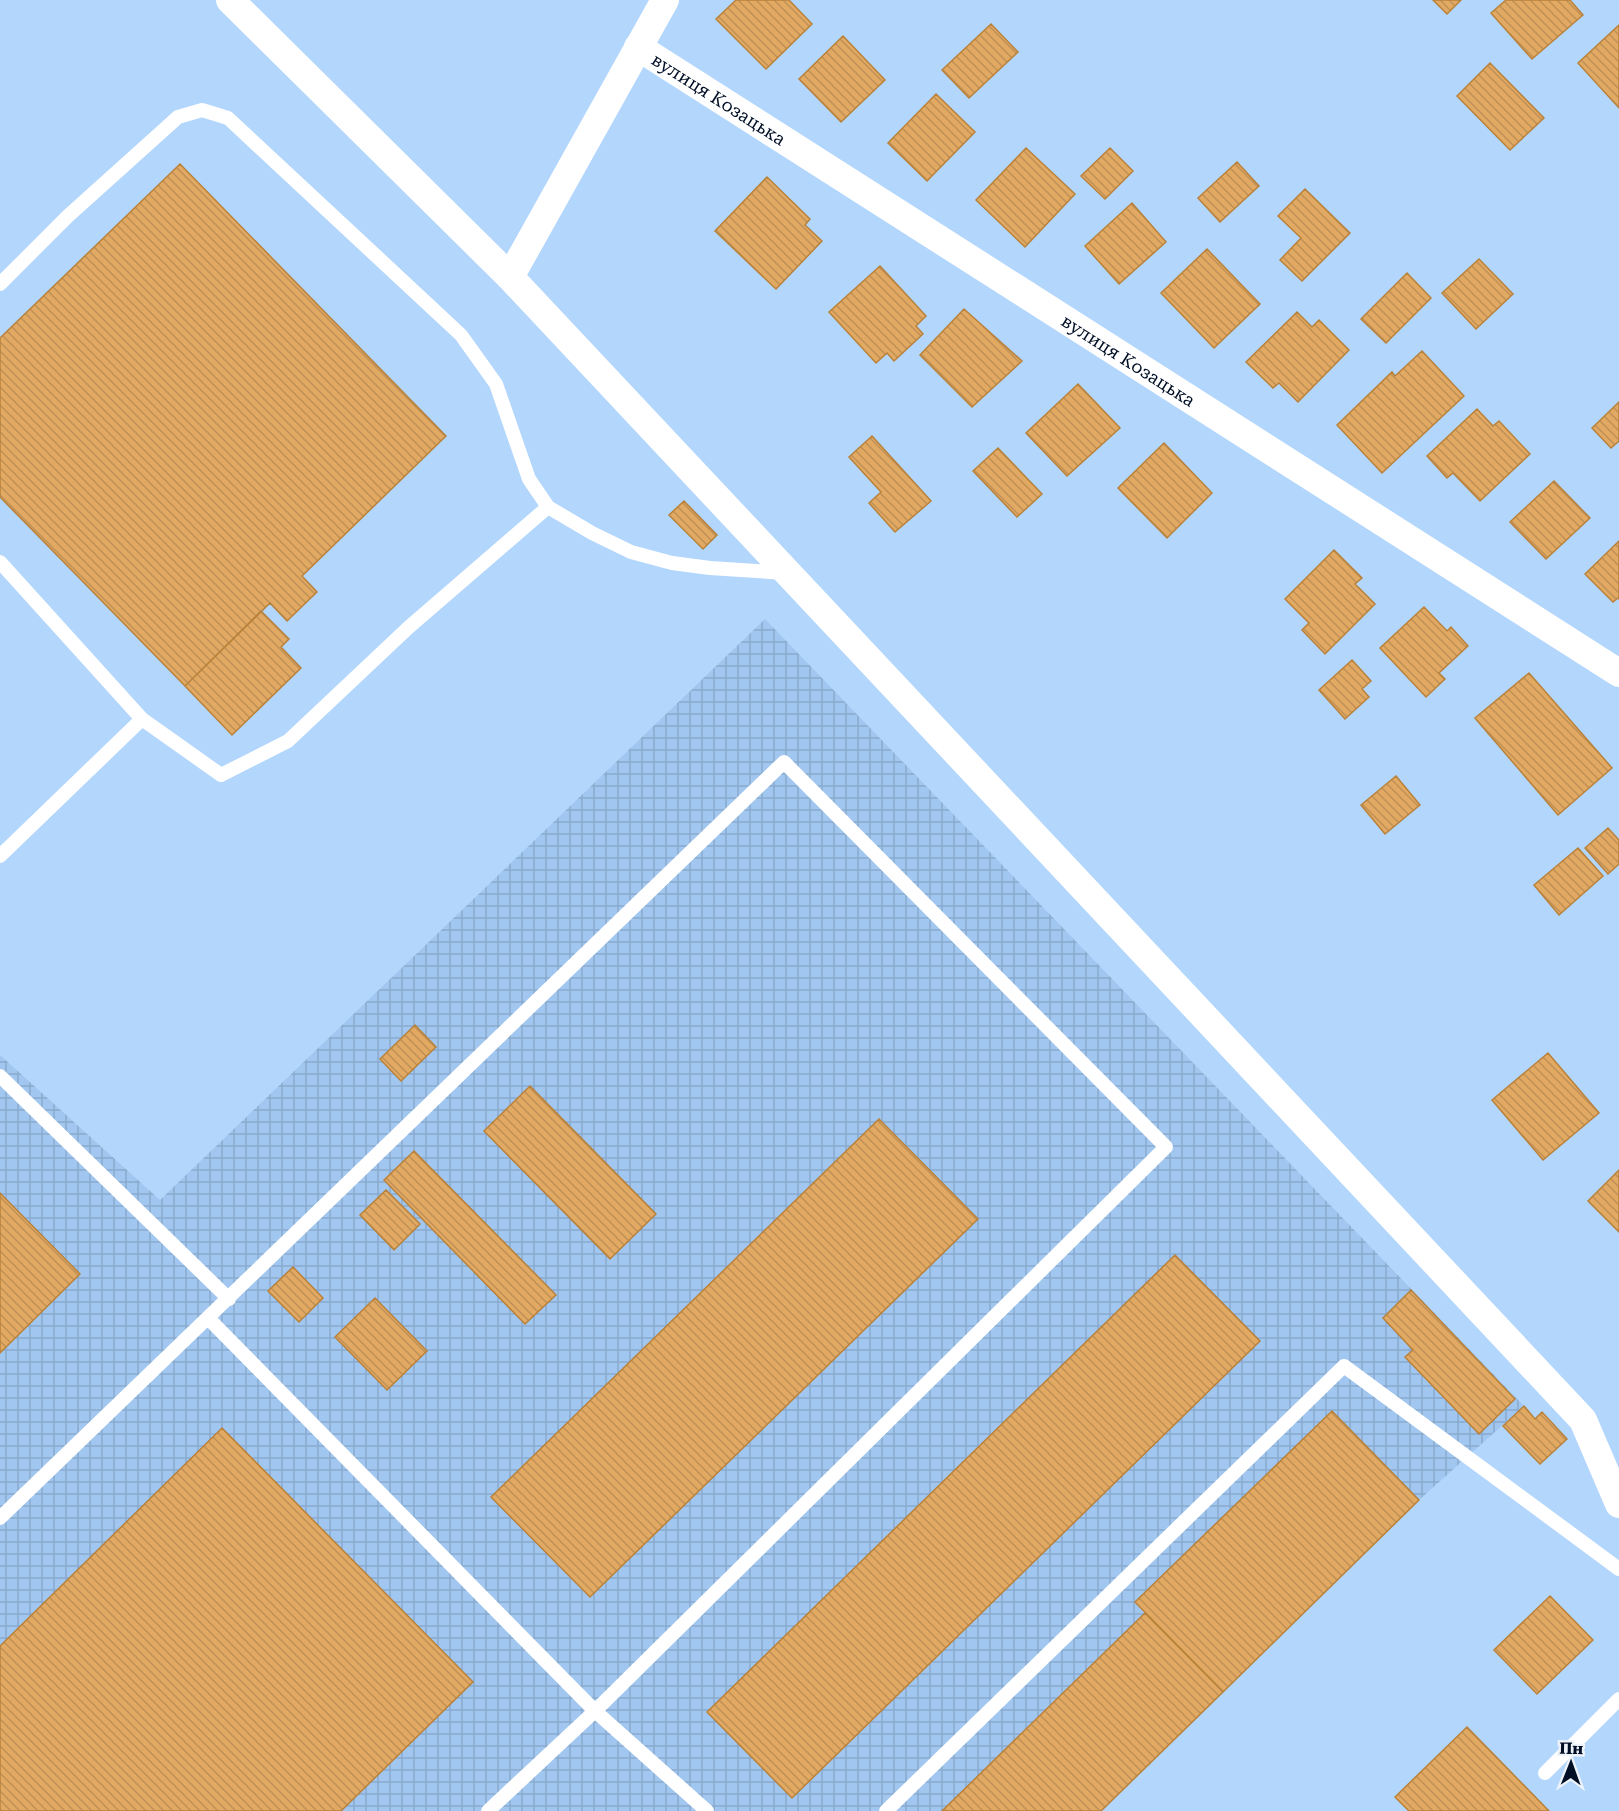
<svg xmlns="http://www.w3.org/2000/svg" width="1619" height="1811" viewBox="0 0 1619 1811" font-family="'Roboto Serif',serif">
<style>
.industrial{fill:url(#industrial-grid)}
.building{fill:url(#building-back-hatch);stroke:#b9823b;stroke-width:1.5}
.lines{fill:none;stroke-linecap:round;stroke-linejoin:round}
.lane{stroke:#fff;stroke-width:14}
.street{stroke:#fff;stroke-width:28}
.labels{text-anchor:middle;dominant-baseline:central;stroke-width:6;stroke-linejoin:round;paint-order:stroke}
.street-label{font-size:18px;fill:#000f25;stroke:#eef4fa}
</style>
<defs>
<pattern id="industrial-grid" width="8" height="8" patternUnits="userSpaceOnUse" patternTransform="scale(1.5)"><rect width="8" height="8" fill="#a1c7f1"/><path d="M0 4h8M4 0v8" fill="none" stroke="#89aace"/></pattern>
<pattern id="building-back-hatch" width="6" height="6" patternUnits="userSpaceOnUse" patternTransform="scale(1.5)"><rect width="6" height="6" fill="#e2a963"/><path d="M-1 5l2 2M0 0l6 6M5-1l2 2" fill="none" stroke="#c09056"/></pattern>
</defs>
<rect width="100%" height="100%" fill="#b3d6fd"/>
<path class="industrial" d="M 765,619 L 1524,1406 L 1419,1500 L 1101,1811 L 0,1811 L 0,1055 L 160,1200 Z"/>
<path class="building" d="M 736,0 L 789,0 L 812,24 L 766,69 L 716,19 Z
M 1433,0 L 1461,0 L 1447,14 Z
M 1506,0 L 1570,0 L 1583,15 L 1532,59 L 1491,13 Z
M 991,24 L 1018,52 L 969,98 L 942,70 Z
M 1619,25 L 1619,108 L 1578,63 Z
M 843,36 L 885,80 L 841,122 L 799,79 Z
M 1490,63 L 1544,118 L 1510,150 L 1457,96 Z
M 936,94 L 975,132 L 927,181 L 888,143 Z
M 1026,148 L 1075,194 L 1025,247 L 976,200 Z
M 1110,148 L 1133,171 L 1105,199 L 1081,176 Z
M 1237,162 L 1259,186 L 1220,222 L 1198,198 Z
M 180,164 L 446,436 L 302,576 L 317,592 L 287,621 L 270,603 L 185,686 L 0,497 L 0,338 Z
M 767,177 L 810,219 L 805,225 L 822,241 L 776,289 L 715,231 Z
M 1305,189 L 1350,233 L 1302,281 L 1280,260 L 1301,238 L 1278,216 Z
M 1132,203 L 1166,242 L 1119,284 L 1085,246 Z
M 1207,249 L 1260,304 L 1214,348 L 1161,293 Z
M 1479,259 L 1513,294 L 1476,329 L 1442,293 Z
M 880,266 L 926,316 L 916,326 L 923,334 L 894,361 L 887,353 L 876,363 L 829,312 Z
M 1407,273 L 1431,298 L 1386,343 L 1361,319 Z
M 964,309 L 1022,361 L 972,407 L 920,355 Z
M 1297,312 L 1312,327 L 1319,320 L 1349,350 L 1298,402 L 1279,383 L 1273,388 L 1246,362 Z
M 1422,351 L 1464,396 L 1382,473 L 1337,425 L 1392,372 L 1395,376 Z
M 1078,384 L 1120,428 L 1067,476 L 1026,433 Z
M 1619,402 L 1619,441 L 1611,448 L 1592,428 Z
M 1477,409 L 1493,426 L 1499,421 L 1530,454 L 1480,501 L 1453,473 L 1447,478 L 1427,456 Z
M 872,436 L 931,501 L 895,532 L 869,503 L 881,492 L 849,457 Z
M 1164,443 L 1212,493 L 1167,538 L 1118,488 Z
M 998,448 L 1042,494 L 1017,517 L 973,471 Z
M 1554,481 L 1590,518 L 1546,559 L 1510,522 Z
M 684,501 L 717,535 L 703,549 L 669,515 Z
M 1619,541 L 1619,599 L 1618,598 L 1613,602 L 1585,574 Z
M 1334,550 L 1362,578 L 1355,584 L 1375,604 L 1325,654 L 1302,630 L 1309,623 L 1285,599 Z
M 1424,607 L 1447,631 L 1451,627 L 1468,646 L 1439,673 L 1445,679 L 1426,697 L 1380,648 Z
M 261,611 L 289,639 L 281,647 L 301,668 L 232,735 L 185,686 Z
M 1352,660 L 1371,681 L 1362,689 L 1369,697 L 1345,719 L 1319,690 Z
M 1529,673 L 1612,768 L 1558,815 L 1475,718 Z
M 1396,776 L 1420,805 L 1385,834 L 1361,805 Z
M 1608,828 L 1619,840 L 1619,864 L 1608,874 L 1585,848 Z
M 1578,848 L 1603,876 L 1559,915 L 1534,885 Z
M 415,1025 L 436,1047 L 401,1081 L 380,1059 Z
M 1548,1053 L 1599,1113 L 1543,1160 L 1492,1100 Z
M 530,1086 L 656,1214 L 610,1259 L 484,1131 Z
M 879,1119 L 978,1219 L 590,1597 L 491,1497 Z
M 414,1151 L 556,1295 L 525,1324 L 384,1180 Z
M 1619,1170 L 1619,1232 L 1588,1201 Z
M 386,1190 L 420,1224 L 394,1250 L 360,1215 Z
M 0,1193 L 80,1274 L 0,1353 Z
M 1175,1255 L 1260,1341 L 792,1798 L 707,1712 Z
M 293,1267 L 323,1298 L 299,1322 L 268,1291 Z
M 1411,1290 L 1515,1399 L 1479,1434 L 1405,1357 L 1413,1350 L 1383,1318 Z
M 375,1298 L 427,1351 L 387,1390 L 335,1337 Z
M 1524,1406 L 1535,1419 L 1542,1412 L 1567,1439 L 1540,1464 L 1503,1426 Z
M 1332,1411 L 1419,1500 L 1223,1692 L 1135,1602 Z
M 222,1428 L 473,1682 L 341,1811 L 0,1811 L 0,1646 Z
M 1550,1596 L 1593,1640 L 1537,1694 L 1494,1650 Z
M 1145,1613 L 1223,1692 L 1101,1811 L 942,1811 Z
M 1467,1727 L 1549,1811 L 1409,1811 L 1395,1797 Z"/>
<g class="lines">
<path class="lane" d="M 0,284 L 68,216 L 178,117 L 202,110 L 228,118 L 461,335 L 496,384 L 529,479 L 548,507 L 592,533 L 631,552 L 672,563 L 710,568 L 785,573
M 0,562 L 142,719 L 221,775 L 288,741 L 409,627 L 548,507
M 0,856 L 142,719
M 0,1076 L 229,1299
M 208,1318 L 595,1711 L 707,1811
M 0,1518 L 784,762 L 1166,1147 L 595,1711 L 488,1811
M 1545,1773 L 1619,1699
M 886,1811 L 1344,1366 L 1619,1569"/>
<g class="street">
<path d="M 230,0 L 510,277 L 1583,1420 L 1619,1504"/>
<path id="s1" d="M 638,47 L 1619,673"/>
<path d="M 510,277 L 665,0"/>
</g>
</g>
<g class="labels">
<g class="street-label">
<text stroke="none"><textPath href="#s1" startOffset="96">вулиця Козацька</textPath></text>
<text stroke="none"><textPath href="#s1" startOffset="582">вулиця Козацька</textPath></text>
</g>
</g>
<g transform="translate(1571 1763) rotate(1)" stroke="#eef4fa" stroke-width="4.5" paint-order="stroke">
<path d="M0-4.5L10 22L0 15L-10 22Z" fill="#000f25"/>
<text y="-9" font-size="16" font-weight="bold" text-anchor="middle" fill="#000f25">Пн</text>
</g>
</svg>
